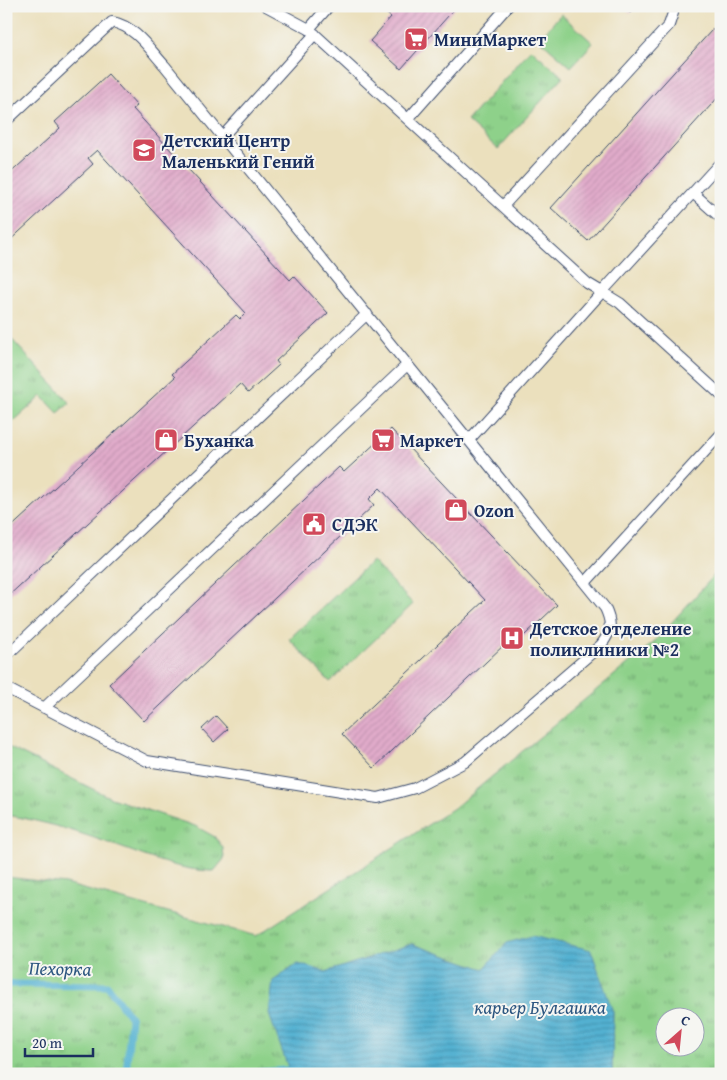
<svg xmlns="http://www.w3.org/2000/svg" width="727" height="1080" viewBox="0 0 727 1080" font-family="'Gentium Book Plus',serif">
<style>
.grass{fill:url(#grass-tufts);stroke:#548074;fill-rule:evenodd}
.garden{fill:#8ed18a;stroke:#548074}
.water{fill:url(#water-rules);stroke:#377098}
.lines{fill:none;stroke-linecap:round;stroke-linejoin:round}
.stream{stroke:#53b1d1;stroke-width:7}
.building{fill:url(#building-hatch)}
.lane-casing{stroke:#3a4a6c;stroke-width:12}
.lane{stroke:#fff;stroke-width:10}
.labels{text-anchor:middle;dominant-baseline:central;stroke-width:4;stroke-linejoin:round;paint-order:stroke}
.poi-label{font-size:18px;font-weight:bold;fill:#1b2f5e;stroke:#f6f6f2;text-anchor:start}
.water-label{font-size:19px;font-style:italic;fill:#2c5680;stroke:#f6f6f2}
</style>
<defs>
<pattern id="grass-tufts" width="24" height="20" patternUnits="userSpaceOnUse" patternTransform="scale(1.25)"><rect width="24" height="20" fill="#8ed18a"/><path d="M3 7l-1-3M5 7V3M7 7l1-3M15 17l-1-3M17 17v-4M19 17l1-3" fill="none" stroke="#73aa74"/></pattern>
<pattern id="water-rules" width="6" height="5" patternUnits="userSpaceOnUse" patternTransform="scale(1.25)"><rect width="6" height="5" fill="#53b1d1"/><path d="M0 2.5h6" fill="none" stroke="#4490ad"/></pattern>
<pattern id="building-hatch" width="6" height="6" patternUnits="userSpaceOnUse" patternTransform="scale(1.25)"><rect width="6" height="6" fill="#e1abca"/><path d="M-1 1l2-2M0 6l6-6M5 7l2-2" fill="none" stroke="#c093b0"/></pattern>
</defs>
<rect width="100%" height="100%" fill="#f6f6f2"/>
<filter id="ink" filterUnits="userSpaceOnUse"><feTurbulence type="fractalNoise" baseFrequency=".02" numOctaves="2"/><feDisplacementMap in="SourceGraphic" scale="10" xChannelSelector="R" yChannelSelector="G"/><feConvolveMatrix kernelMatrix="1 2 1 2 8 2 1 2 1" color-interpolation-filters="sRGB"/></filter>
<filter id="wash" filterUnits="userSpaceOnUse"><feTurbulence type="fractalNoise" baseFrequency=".0096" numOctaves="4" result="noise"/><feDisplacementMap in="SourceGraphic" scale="20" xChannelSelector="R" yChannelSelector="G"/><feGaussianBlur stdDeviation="1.12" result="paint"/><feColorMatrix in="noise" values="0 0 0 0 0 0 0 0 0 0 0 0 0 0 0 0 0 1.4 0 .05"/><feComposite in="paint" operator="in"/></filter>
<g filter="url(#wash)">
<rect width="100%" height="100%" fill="#ebe0bd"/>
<path class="grass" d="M 531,49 L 563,77 L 498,149 L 467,121 Z
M 6,333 L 70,403 L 58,413 L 42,396 L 6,428 Z
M 372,561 L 413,604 L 330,682 L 289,639 Z
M 721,568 L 721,1074 L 612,1074 L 613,1012 L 507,943 L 484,969 L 412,944 L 326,972 L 298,964 L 289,1070 L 302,1074 L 6,1074 L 6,877 L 65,884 L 256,936 L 454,808 L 653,643 ZM 664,1018 L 694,1018 L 694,1048 L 664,1048 Z
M 6,746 L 111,798 L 195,826 L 215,837 L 223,848 L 224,859 L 214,871 C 179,871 146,856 114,845 C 79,832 43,821 6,815 Z"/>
<path class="garden" d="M 561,14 L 593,43 L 571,67 L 539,39 Z"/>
<path class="water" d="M 532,936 L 591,950 L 613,1012 L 612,1074 L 302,1074 L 289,1070 L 269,1014 L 273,981 L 298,964 L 326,972 L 412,944 L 484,969 L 507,943 Z"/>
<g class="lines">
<path class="stream" d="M 6,984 L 107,985 L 131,1018 L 126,1074
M 241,1074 L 297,1069"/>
</g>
<g id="blocks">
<path class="building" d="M 388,6 L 457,6 L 401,69 L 370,41 L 391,17 L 383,11 Z
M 624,6 L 636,6 L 630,13 Z
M 721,20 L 721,94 L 588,241 L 551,208 Z
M 108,74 L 137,106 L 133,109 L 290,280 L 294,276 L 328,313 L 276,361 L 279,365 L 248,393 L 240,384 L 6,598 L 6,532 L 175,377 L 172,374 L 236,315 L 240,319 L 246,313 L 97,150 L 88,158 L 93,164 L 6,244 L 6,177 L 60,128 L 55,122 Z
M 391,429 L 557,605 L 510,649 L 505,644 L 374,768 L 342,734 L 485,600 L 380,488 L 369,499 L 374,505 L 144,721 L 109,684 L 339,467 L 344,472 Z
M 216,716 L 228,729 L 214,742 L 202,729 Z"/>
</g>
</g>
<g filter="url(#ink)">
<use href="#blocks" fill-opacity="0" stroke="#3a4a6c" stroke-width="1"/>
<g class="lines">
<g class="lane-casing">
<path id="lane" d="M 266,6 L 309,29
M 329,6 L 309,29 L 587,283 L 602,292 L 721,162
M 408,119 L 508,6
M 6,121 L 112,22 C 135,26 150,50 165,66 L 605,608 C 612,623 612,631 601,645 L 465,762 L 415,788 L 378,798 L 147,761 L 6,688
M 222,137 L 315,34
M 693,193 L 721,218
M 503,206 L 669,25 L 673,13 L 671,6
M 469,440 L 602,292 L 620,303 L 721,395
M 585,583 L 721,434
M 6,656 L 367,314
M 44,708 L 407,365"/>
</g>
<use href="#lane" class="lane"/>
</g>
</g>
<defs>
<g id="supermarket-square" transform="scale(1.25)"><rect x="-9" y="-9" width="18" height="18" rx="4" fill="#d1495b" stroke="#f6f6f2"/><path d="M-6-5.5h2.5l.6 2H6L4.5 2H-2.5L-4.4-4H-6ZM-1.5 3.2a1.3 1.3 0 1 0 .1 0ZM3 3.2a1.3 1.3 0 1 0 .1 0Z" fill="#fff"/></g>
<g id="school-square" transform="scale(1.25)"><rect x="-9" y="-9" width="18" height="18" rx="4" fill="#d1495b" stroke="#f6f6f2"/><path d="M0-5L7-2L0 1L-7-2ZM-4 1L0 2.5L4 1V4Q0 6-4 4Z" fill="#fff"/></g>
<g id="shop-square" transform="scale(1.25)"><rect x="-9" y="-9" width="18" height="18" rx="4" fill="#d1495b" stroke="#f6f6f2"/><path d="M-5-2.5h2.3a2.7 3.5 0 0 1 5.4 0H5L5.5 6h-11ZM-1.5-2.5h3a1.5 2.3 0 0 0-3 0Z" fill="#fff"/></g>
<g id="civic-square" transform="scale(1.25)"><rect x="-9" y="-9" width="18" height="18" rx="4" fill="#d1495b" stroke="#f6f6f2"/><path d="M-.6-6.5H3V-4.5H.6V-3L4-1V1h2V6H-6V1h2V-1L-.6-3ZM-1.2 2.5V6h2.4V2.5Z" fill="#fff"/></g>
<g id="hospital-square" transform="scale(1.25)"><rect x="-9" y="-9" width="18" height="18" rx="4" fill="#d1495b" stroke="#f6f6f2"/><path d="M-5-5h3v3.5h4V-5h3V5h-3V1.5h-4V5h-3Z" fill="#fff"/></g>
</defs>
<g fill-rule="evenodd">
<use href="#supermarket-square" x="416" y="39"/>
<use href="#school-square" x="144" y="150"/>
<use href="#shop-square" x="166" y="440"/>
<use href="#supermarket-square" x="383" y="440"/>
<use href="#shop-square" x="456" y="510"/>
<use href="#civic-square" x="314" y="524"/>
<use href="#hospital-square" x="512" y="638"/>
</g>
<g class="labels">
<g class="poi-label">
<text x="434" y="39">МиниМаркет</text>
<text x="162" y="140">Детский Центр<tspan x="162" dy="21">Маленький Гений</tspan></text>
<text x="184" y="440">Буханка</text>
<text x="400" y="440">Маркет</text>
<text x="474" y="510">Ozon</text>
<text x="332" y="524">СДЭК</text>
<text x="530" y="628">Детское отделение<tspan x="530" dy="21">поликлиники №2</tspan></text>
</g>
<g class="water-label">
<text transform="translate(60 968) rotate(1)">Пехорка</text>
<text x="540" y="1007">карьер Булгашка</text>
</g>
</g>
<rect width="727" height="1080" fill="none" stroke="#f6f6f2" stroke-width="25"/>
<g transform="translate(680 1032) rotate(27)"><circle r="24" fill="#f6f6f2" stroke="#9ea6b7"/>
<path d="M0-4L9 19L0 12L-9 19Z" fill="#d1495b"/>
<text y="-8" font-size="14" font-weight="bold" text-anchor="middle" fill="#1b2f5e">С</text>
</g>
<path d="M25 1048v8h68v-8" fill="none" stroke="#1b2f5e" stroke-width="2.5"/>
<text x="32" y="1048" font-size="15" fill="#1b2f5e" stroke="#f6f6f2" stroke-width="4" paint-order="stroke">20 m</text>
</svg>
